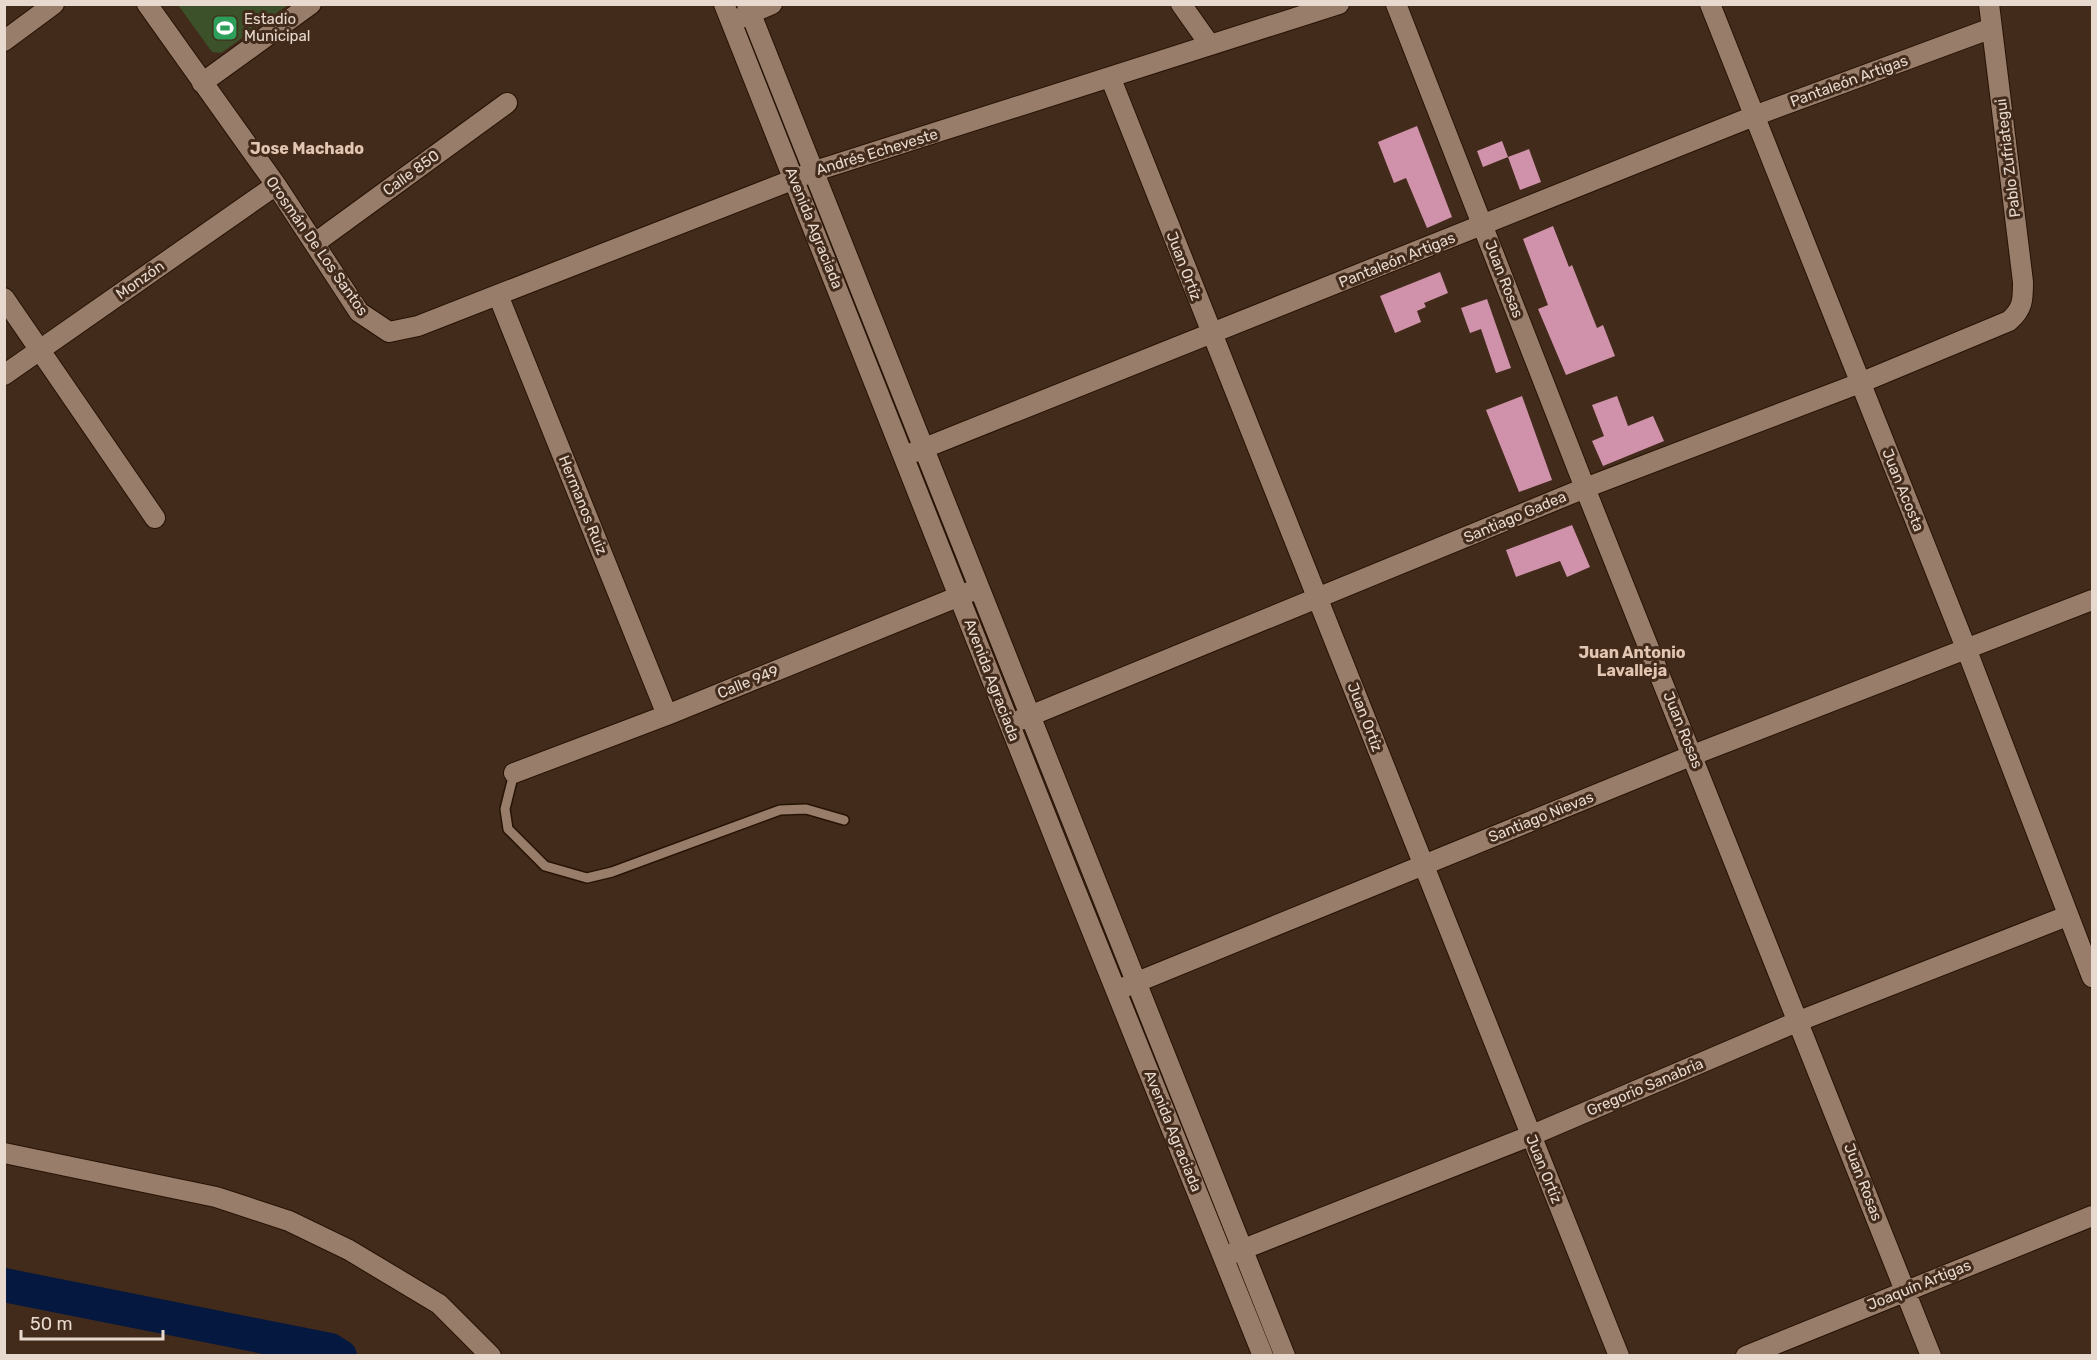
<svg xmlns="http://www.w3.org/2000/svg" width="2097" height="1360" viewBox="0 0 2097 1360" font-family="Rubik,sans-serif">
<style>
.green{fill:#3c5029}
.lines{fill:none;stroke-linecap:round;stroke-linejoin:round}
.river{stroke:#051840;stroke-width:34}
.building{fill:#cf92aa}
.lane-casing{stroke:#271304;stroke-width:12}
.street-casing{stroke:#271304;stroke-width:22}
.lane{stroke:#987d6b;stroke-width:9}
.street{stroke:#987d6b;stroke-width:20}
.labels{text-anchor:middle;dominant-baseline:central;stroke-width:6;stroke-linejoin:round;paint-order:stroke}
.poi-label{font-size:15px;fill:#e8d9cf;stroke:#422b1b;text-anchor:start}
.street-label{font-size:15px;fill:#e8d9cf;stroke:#422b1b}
.neighbourhood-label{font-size:16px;font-weight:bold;fill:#e3c6b2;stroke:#422b1b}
</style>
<rect width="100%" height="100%" fill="#422b1b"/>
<path class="green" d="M 178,5 L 288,5 L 221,53 L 212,52 Z"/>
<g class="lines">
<path class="river" d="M 4,1285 L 330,1350 L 340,1356"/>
</g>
<path class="building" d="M 1417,126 L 1452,217 L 1427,228 L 1406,178 L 1394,183 L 1378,142 Z
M 1502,141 L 1508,157 L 1483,167 L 1477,151 Z
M 1529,149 L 1541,182 L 1520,190 L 1508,157 Z
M 1553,226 L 1569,267 L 1572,265 L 1597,328 L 1603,325 L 1615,356 L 1566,375 L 1538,309 L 1548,305 L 1523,239 Z
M 1440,272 L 1448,293 L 1424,303 L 1426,307 L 1417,311 L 1421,322 L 1395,333 L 1380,296 Z
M 1487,299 L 1511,368 L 1496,373 L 1481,329 L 1470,333 L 1461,308 Z
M 1522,396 L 1552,480 L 1519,492 L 1486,410 Z
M 1617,396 L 1628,426 L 1653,416 L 1664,441 L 1603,466 L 1592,441 L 1604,436 L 1592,405 Z
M 1572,525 L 1590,567 L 1567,577 L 1560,561 L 1516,577 L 1506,550 Z"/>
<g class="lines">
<g class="lane-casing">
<path id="lane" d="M 514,773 L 505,809 L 508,829 L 545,866 L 587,878 L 612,872 L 780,810 L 806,809 L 844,820"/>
</g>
<g class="street-casing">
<path id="street" d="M 147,4 L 276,185 L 359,312 L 389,332 L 418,326 L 815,171 L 1339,4
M 724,4 L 1069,874 L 1263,1356
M 747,4 L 1285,1356
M 1181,4 L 1210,45
M 1396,4 L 1585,488 L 1931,1356
M 1710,4 L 1966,648 L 2092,977
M 738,19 L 772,4
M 4,41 L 54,4
M 1111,79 L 1619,1356
M 202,83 L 311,4
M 315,243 L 507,103
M 498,295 L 667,715
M 4,298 L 155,518
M 4,375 L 276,185
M 912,453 L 1754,116 L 1992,28
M 1020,720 L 1585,488 L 1860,383 L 2009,321 C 2023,309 2023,300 2023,282 L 1989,4
M 514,773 L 667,715 L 972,591
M 1125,987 L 1693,755 L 2092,600
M 4,1153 L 216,1197 L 289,1221 L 349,1250 L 439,1304 L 491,1356
M 1231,1254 L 1530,1136 L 1799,1021 L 2067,916
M 1746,1356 L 2092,1216"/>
</g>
<use href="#lane" class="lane"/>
<use href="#street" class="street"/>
</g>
<defs>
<g id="stadium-square" transform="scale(1.35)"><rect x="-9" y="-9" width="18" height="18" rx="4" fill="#2e9e5b" stroke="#422b1b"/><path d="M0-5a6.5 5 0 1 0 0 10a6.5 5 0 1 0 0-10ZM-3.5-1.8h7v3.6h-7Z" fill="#fff"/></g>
</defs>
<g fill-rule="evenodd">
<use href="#stadium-square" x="225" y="28"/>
</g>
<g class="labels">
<g class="poi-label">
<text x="244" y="19">Estadio<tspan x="244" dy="17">Municipal</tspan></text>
</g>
<g class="street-label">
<text transform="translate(1849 81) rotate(-20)">Pantaleón Artigas</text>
<text transform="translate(877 152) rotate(-17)">Andrés Echeveste</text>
<text transform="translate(2008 158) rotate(-97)">Pablo Zufriategui</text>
<text transform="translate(411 173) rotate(-36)">Calle 850</text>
<text transform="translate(814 228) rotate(68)">Avenida Agraciada</text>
<text transform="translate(317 246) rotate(55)">Orosmán De Los Santos</text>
<text transform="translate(1397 260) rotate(-22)">Pantaleón Artigas</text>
<text transform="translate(1184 266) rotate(69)">Juan Ortíz</text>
<text transform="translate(1504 279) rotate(69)">Juan Rosas</text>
<text transform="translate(140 280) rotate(-35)">Monzón</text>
<text transform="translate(1903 490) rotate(68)">Juan Acosta</text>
<text transform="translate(583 505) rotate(68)">Hermanos Ruiz</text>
<text transform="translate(1515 517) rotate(-23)">Santiago Gadea</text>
<text transform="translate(992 680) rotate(69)">Avenida Agraciada</text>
<text transform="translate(748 682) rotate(-22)">Calle 949</text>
<text transform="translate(1365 717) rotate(69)">Juan Ortíz</text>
<text transform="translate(1683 730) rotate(68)">Juan Rosas</text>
<text transform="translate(1541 817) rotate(-22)">Santiago Nievas</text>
<text transform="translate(1645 1087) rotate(-23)">Gregorio Sanabria</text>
<text transform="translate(1173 1131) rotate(68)">Avenida Agraciada</text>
<text transform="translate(1544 1169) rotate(68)">Juan Ortíz</text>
<text transform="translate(1863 1182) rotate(69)">Juan Rosas</text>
<text transform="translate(1919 1285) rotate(-22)">Joaquín Artigas</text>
</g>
<g class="neighbourhood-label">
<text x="307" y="148">Jose Machado</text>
<text x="1632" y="652">Juan Antonio<tspan x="1632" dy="18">Lavalleja</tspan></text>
</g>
</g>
<rect width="2097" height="1360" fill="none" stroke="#e8d9cf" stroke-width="12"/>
<path d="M21 1330v9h142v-9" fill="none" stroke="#e8d9cf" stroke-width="3"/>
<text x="30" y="1330" font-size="18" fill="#e8d9cf" stroke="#422b1b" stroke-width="4.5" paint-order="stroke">50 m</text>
</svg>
